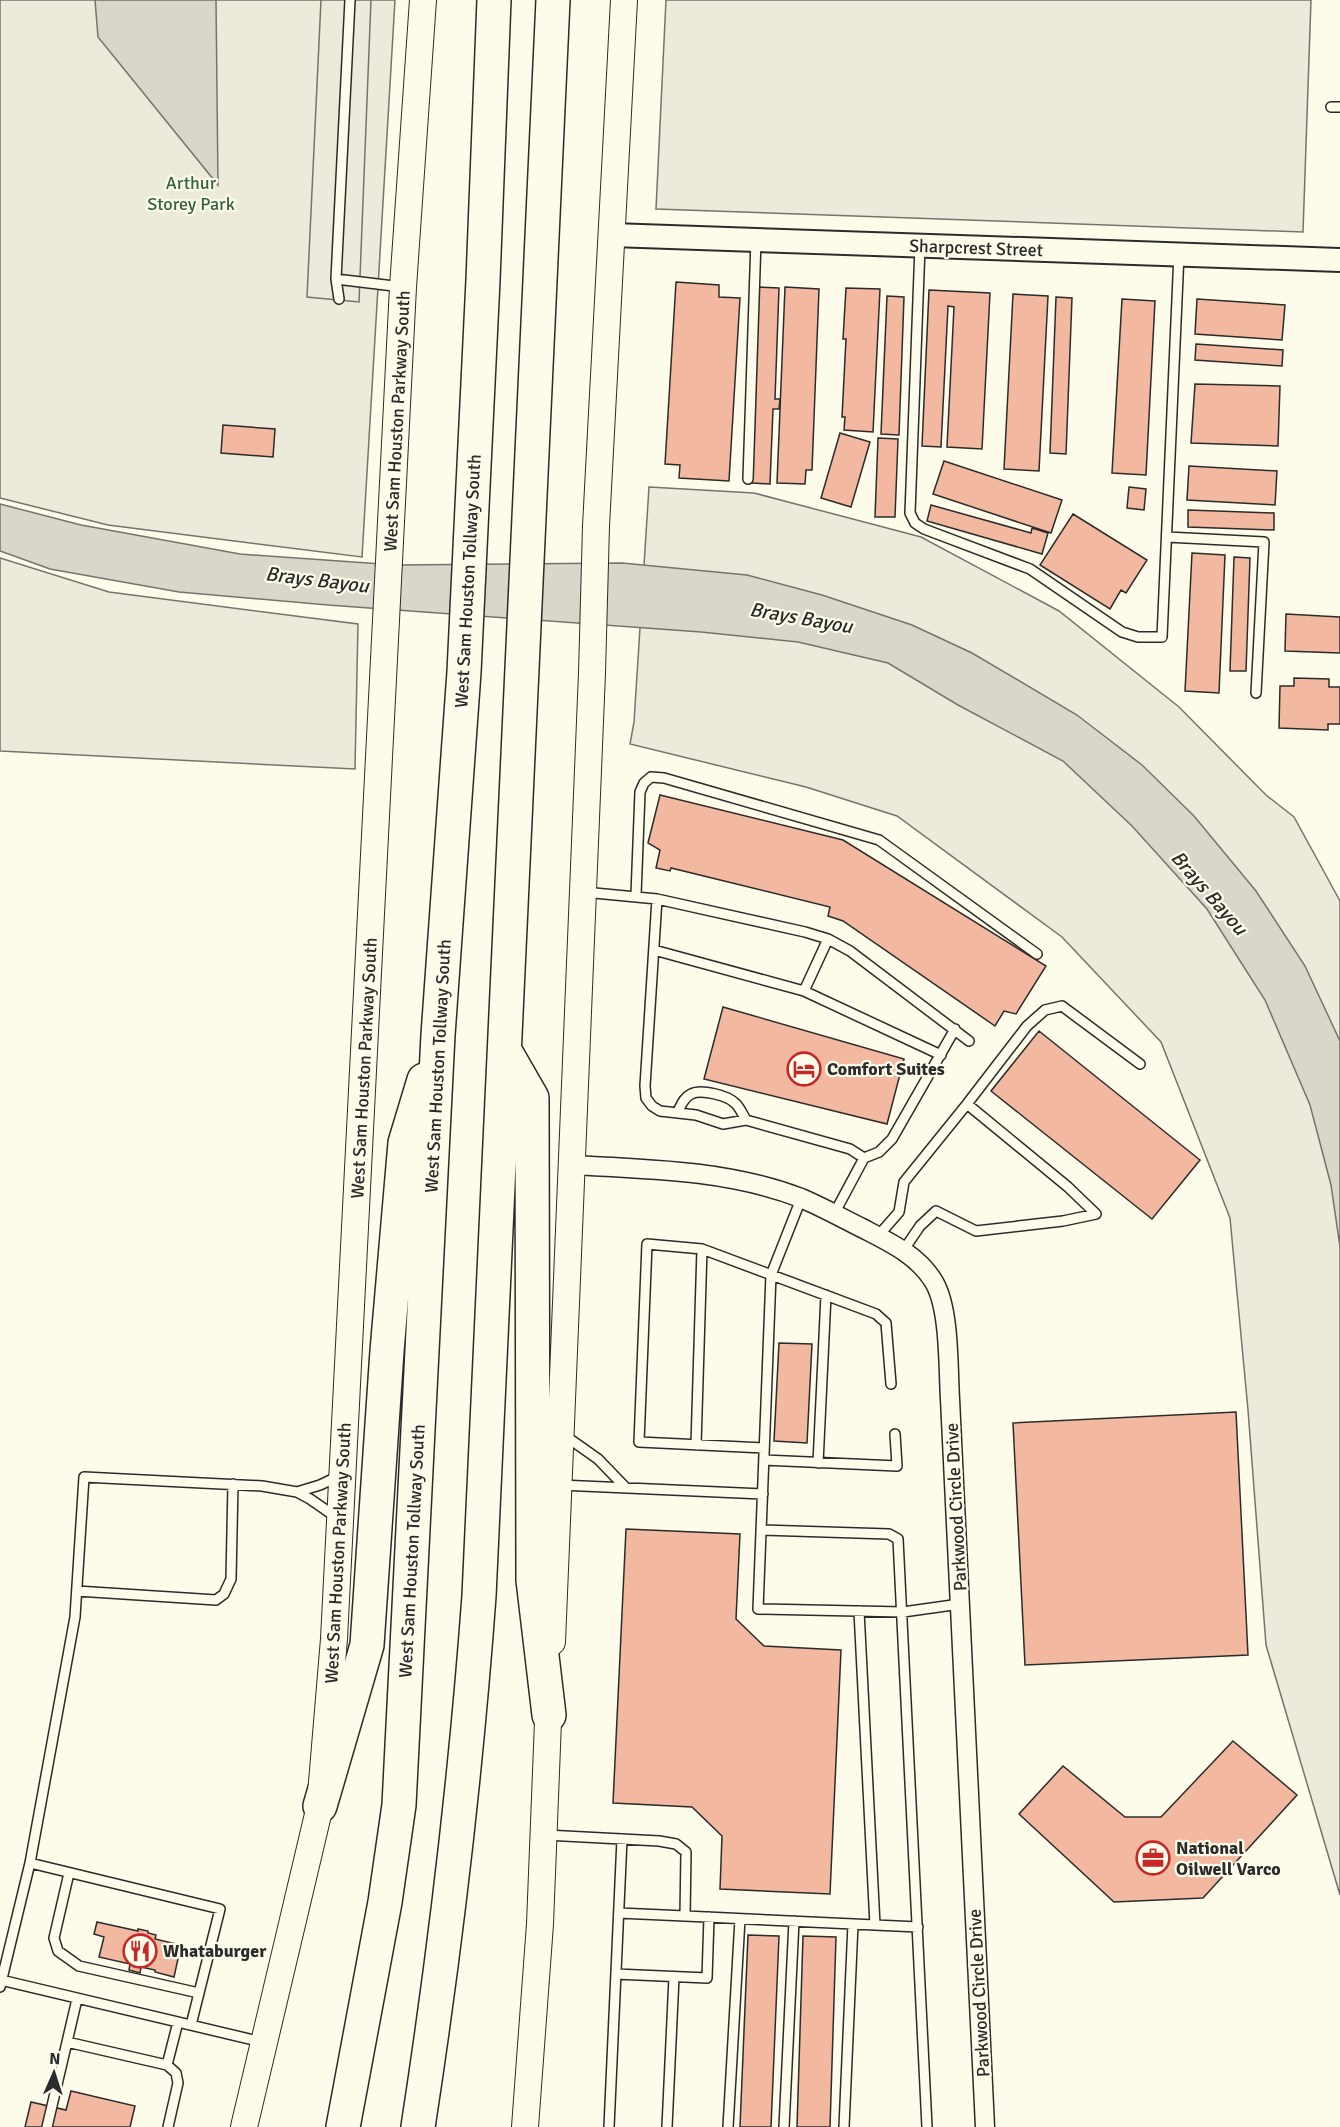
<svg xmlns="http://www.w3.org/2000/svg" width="1340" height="2127" viewBox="0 0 1340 2127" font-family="Signika,sans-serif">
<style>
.green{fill:#ecebdb;stroke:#74746e;stroke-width:1.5}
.parking{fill:#eceadb;stroke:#74746e;stroke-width:1.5}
.water{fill:#d8d7c9;stroke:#74746e;stroke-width:1.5}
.building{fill:#f2b8a0;stroke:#2b2b2b;stroke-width:1.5}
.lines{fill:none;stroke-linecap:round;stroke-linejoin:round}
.service-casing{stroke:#2b2b2b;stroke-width:12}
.minor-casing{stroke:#2b2b2b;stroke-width:21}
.tertiary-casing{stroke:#2b2b2b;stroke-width:26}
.secondary-casing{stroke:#2b2b2b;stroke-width:28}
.motorway-casing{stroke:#2b2b2b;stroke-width:36}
.service{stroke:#fdfbea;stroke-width:9}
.minor{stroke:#fdfbea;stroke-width:18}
.tertiary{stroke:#fdfbea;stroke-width:22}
.secondary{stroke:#fdfbea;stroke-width:26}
.motorway{stroke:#fdfbea;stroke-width:33}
.labels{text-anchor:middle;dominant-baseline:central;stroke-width:4.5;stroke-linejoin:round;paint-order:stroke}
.park-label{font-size:18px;fill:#34623c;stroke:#fdfbea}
.street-label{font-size:18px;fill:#2b2b2b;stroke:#fdfbea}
.poi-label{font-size:18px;font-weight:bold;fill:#2b2b2b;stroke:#fdfbea;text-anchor:start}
.water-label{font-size:20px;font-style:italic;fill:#2b2b2b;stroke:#fdfbea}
</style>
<rect width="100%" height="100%" fill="#fdfbea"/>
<path class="green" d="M 0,0 L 395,0 L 362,557 L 108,525 L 0,498 Z
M 666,0 L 1311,0 L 1303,232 L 656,209 Z
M 649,487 L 754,493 L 921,537 L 1059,611 L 1179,707 L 1266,795 L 1294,817 L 1340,901 L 1340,1895 L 1266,1645 L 1248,1410 L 1230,1218 L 1161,1042 L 1062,937 L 897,816 L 806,787 L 630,744 L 634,722 Z
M 0,558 L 109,592 L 358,624 L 355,769 L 0,751 Z"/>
<path class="parking" d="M 321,0 L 371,0 L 359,302 L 307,297 Z"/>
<path class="water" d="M 95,0 L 216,0 L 218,185 L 98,37 Z
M 0,504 L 81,525 L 240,554 L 396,565 L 622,563 L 747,575 L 822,595 L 912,625 L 972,653 L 1077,715 L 1142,765 L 1194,816 L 1256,891 L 1305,966 L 1340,1041 L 1340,1247 L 1331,1185 L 1310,1105 L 1265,1000 L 1207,909 L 1132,826 L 1063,761 L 958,705 L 888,663 L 798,642 L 701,632 L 328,605 L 179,592 L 50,569 L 0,551 Z"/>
<path class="building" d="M 676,282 L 719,285 L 719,297 L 740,298 L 729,481 L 679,478 L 680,465 L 665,464 Z
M 759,287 L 779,288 L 775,399 L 780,399 L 779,409 L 773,409 L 770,484 L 752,483 Z
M 785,287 L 819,289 L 812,470 L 806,470 L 805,484 L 777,483 Z
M 846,288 L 880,289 L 873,432 L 844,430 L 845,417 L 842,417 L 846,339 L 843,339 Z
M 929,290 L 990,293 L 982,449 L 947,447 L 954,307 L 948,306 L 941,447 L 922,446 Z
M 1013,294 L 1048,296 L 1039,471 L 1004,469 Z
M 887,296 L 904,297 L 899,435 L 881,434 Z
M 1056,297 L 1072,298 L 1066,454 L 1050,453 Z
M 1122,299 L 1155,301 L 1146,475 L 1112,473 Z
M 1197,299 L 1285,305 L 1282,340 L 1195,334 Z
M 1196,344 L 1283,350 L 1282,366 L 1195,360 Z
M 1195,384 L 1280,386 L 1278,446 L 1191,443 Z
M 223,425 L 275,429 L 273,457 L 221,453 Z
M 840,433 L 870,442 L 851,507 L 821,498 Z
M 878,438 L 898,439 L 895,517 L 875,517 Z
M 944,461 L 1062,500 L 1051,533 L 933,494 Z
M 1189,466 L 1277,471 L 1275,505 L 1187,500 Z
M 1129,487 L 1146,489 L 1144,510 L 1127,508 Z
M 931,505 L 1031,533 L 1032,528 L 1048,533 L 1042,554 L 927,521 Z
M 1188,510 L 1274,513 L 1274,530 L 1188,527 Z
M 1073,514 L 1147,560 L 1126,593 L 1121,590 L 1110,609 L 1040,565 Z
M 1192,553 L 1225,555 L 1219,693 L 1185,691 Z
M 1234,557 L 1250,558 L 1246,671 L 1230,671 Z
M 1286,614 L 1340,617 L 1340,653 L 1285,651 Z
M 1294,678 L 1329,679 L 1329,687 L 1340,687 L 1340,724 L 1328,724 L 1328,730 L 1279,728 L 1280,686 L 1294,686 Z
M 660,795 L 843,840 L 1046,966 L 1016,1014 L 1004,1011 L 995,1026 L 843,921 L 828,916 L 830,907 L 671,868 L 670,871 L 656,868 L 660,850 L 648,843 Z
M 723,1007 L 904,1059 L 887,1124 L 704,1079 Z
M 1039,1031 L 1200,1160 L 1152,1219 L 991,1091 Z
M 779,1343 L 812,1344 L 807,1443 L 774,1441 Z
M 1236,1412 L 1248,1655 L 1025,1665 L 1013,1423 Z
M 626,1529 L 740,1534 L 736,1619 L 764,1646 L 841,1650 L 830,1894 L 720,1889 L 722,1836 L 692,1807 L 613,1803 Z
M 1233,1741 L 1297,1795 L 1203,1898 L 1114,1902 L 1019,1814 L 1063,1766 L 1125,1817 L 1161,1817 Z
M 97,1922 L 138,1931 L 138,1929 L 148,1931 L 148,1933 L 156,1935 L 155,1939 L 181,1945 L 174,1977 L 155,1972 L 155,1970 L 141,1967 L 140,1973 L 129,1970 L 130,1964 L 99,1957 L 104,1937 L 94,1934 Z
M 748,1935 L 779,1936 L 771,2127 L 740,2127 Z
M 803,1936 L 836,1937 L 830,2127 L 797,2127 Z
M 71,2091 L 135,2106 L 130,2127 L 25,2127 L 31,2102 L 66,2110 Z"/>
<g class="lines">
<g class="service-casing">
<path id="service" d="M 350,0 L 336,279 L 402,287
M 1331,107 L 1340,107
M 920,246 L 910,513 L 915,523 L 924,529 L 1030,569 L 1122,632 L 1138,637 L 1162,637 L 1179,254
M 336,279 L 339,299
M 748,479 L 756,240
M 1167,537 L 1264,542 L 1256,693
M 584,892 L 657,899 L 805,932 L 828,939 L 850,951 L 969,1041
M 636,895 L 640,792 L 644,783 L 651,777 L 664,778 L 879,840 L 1037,954
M 657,899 L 645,1086 L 646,1098 L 652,1106 L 660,1111 L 696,1115 L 723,1124 L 746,1120 L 850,1149 L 864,1158
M 654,950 L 804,991 L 941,1055
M 804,991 L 828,939
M 967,1104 L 1027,1026 L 1045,1010 L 1062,1006 L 1140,1064
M 677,1113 C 681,1106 683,1098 691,1094 C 701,1089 728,1095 736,1104 C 740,1108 743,1115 746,1120
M 801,1199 L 771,1275 L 758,1609 L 903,1612 L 960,1604
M 834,1214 L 864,1158 L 879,1152 L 892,1139 L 955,1029
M 878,1236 L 899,1212 L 904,1182 L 967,1104 L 1068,1187 L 1096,1214 L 1063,1221 L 976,1231 L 936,1211 L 920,1226 L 903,1251
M 564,1435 L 598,1459 L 626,1488
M 696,1445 L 702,1249
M 764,1448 L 639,1442 L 647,1244 L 702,1249 L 876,1314 L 886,1323 L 891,1384
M 764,1460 L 897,1466 L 895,1434
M 818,1463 L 826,1295
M 560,1485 L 763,1494
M 297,1492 L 320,1485 L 339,1476
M 761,1530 L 889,1534 L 898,1539 L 927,2127
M 77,1591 L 216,1600 L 224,1594 L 231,1579 L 233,1484
M 859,1611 L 875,1925
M 546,1835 L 659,1841 L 676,1844 L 686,1852 L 685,1916 L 619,1913
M 30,1863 L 220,1909 L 191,2025
M 69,1873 L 54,1938 L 58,1951 L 79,1966 L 199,1993
M 685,1916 L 918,1927
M 616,1974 L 707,1978 L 709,1917
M 1,1980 L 262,2042
M 0,1987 L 30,1863 L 75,1617 L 84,1477 L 262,1486 L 297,1492 L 310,1499 L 336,1517
M 77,1999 L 67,2042 L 167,2065 L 176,2073 L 178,2083 L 168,2127
M 167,2065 L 178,2022
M 47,2127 L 67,2042
M 609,2127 L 622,1839
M 667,2127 L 674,1977
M 728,2127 L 740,1919
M 784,2127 L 794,1921
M 844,2127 L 853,1924"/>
</g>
<g class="minor-casing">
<path id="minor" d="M 571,1165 C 648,1169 728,1170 801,1198 C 822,1207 842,1218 862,1228 C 889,1242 918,1255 934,1282 C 950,1309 948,1367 950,1399 L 985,2127"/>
</g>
<g class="tertiary-casing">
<path id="tertiary" d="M 612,235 L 1340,260"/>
</g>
<g class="secondary-casing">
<path id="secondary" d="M 552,1642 L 592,673 L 596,526 L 624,0
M 244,2127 L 320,1806 L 334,1639 L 403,287 L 423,0
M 525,2127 L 540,1924 L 549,1696"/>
</g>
<g class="motorway-casing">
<path id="motorway" d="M 505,1051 L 532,1098 L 533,1580 L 549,1715
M 320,1806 L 367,1645 L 387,1351 L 405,1143 L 424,1080
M 343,2127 L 385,1902 L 399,1805 L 438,1035 L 464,672 L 483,280 L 494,0
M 418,2127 C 445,1951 466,1774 479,1596 L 553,0"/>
</g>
<use href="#service" class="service"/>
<use href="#minor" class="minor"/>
<use href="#tertiary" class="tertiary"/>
<use href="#secondary" class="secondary"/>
<use href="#motorway" class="motorway"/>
</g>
<defs>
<g id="hotel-ring" transform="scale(1.725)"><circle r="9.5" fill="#fdfbea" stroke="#c62828" stroke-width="1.5"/><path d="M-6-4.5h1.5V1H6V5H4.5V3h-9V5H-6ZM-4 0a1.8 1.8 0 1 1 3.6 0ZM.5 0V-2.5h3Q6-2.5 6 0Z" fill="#c62828"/></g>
<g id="office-ring" transform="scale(1.725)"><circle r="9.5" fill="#fdfbea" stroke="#c62828" stroke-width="1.5"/><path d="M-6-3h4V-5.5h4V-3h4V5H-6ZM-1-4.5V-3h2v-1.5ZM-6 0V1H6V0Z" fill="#c62828"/></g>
<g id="restaurant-ring" transform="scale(1.725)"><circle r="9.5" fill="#fdfbea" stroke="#c62828" stroke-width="1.5"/><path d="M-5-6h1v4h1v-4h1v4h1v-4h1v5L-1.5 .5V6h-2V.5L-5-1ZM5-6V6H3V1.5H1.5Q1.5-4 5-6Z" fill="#c62828"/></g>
</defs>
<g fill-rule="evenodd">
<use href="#hotel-ring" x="804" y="1069"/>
<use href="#office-ring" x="1153" y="1858"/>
<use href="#restaurant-ring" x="140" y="1951"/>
</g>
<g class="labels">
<g class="park-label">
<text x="191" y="183">Arthur<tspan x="191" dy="21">Storey Park</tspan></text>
</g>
<g class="street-label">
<text transform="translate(976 248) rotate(2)">Sharpcrest Street</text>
<text transform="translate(397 421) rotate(-87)">West Sam Houston Parkway South</text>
<text transform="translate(468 581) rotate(-87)">West Sam Houston Tollway South</text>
<text transform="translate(438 1066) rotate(-87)">West Sam Houston Tollway South</text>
<text transform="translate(364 1068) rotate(-87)">West Sam Houston Parkway South</text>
<text transform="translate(956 1507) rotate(-93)">Parkwood Circle Drive</text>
<text transform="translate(412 1551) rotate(-87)">West Sam Houston Tollway South</text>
<text transform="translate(338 1553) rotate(-87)">West Sam Houston Parkway South</text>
<text transform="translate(979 1993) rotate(-93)">Parkwood Circle Drive</text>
</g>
<g class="poi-label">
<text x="827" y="1069">Comfort Suites</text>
<text x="1176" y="1848">National<tspan x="1176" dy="21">Oilwell Varco</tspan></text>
<text x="163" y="1951">Whataburger</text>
</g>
<g class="water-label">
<text transform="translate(317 580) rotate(7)">Brays Bayou</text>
<text transform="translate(801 618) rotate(10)">Brays Bayou</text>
<text transform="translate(1209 893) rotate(49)">Brays Bayou</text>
</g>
</g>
<g transform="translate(54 2073) rotate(3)" stroke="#fdfbea" stroke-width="4.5" paint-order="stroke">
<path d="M0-4.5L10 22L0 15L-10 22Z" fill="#2b2b2b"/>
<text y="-9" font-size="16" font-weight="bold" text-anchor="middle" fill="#2b2b2b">N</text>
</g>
</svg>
